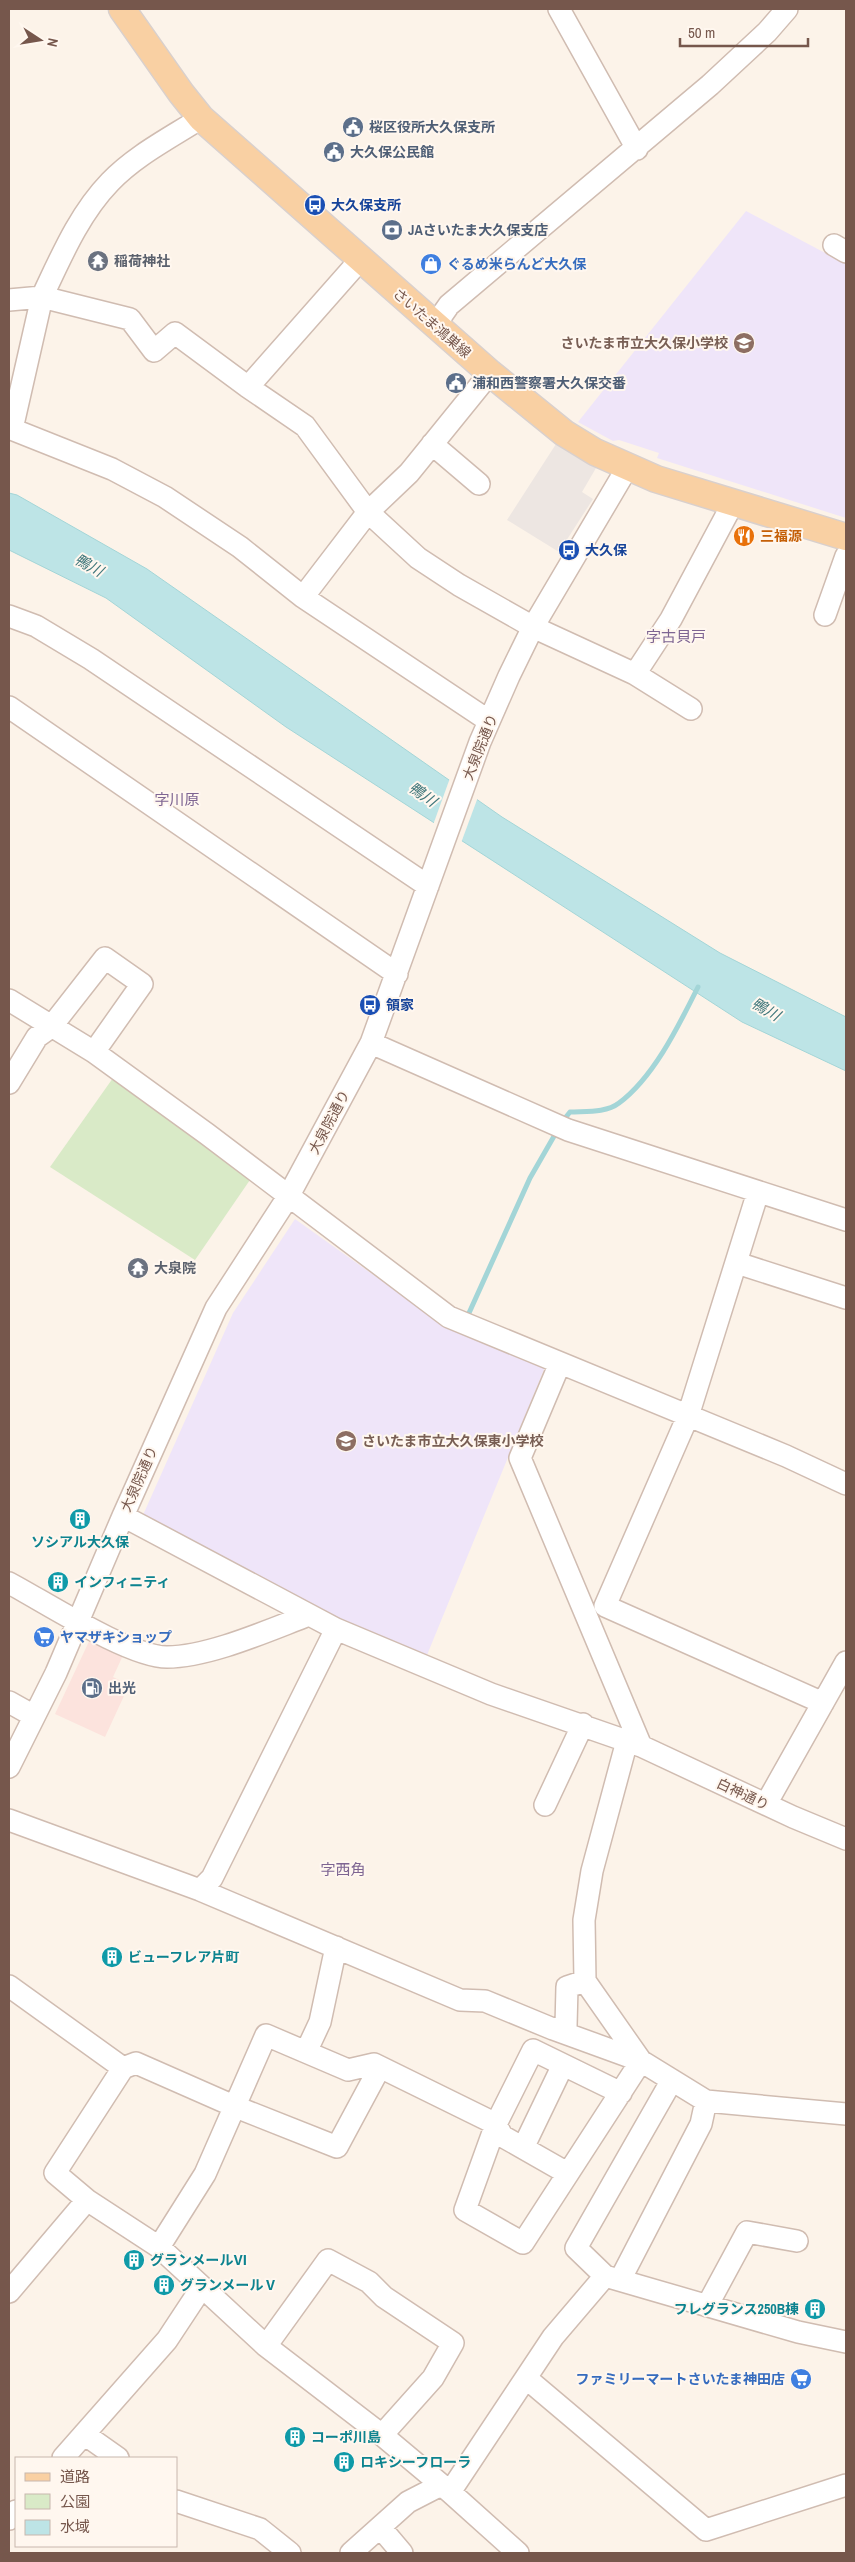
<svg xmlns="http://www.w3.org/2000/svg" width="855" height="2562" viewBox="0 0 855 2562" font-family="'Archivo Narrow','Noto Sans JP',sans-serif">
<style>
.commercial{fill:#fce3dd}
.industrial{fill:#ede6e2}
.education{fill:#efe5f9}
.green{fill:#d9eac7}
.water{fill:#bde4e6;stroke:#a3d5d7}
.pier{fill:#fcf3e9}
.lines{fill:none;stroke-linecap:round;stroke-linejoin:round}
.stream{stroke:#a3d5d7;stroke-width:5}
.minor-casing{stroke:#d0bcb1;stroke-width:24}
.major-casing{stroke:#d9d0cd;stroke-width:29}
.minor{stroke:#fff;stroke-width:21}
.major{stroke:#f9d0a3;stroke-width:26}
.labels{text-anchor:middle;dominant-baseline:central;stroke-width:4;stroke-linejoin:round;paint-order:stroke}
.service-label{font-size:14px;font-weight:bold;fill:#4e5e75;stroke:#fff7ef;text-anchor:start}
.transit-label{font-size:14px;font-weight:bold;fill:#164399;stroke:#fff7ef;text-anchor:start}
.worship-label{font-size:14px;font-weight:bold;fill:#5b616d;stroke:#fff7ef;text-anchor:start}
.shop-label{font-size:14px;font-weight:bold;fill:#366cbe;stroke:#fff7ef;text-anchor:start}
.street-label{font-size:14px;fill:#76574c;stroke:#fff7ef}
.education-label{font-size:14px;font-weight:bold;fill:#785e54;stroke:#fff7ef;text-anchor:end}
.food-label{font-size:14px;font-weight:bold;fill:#c56008;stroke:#fff7ef;text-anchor:start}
.culture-label{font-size:14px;font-weight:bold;fill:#0d838f;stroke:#fff7ef;text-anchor:start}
.water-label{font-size:15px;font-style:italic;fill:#40777b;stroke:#fff7ef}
.neighbourhood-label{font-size:15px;fill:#7e6592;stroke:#fff7ef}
</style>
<rect width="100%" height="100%" fill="#fcf3e9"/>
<path class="commercial" d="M 92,1635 L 125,1651 L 113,1677 L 129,1685 L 105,1737 L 55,1714 Z"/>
<path class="industrial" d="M 556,444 L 596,468 L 582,492 L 593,499 L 559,552 L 507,520 Z"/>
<path class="education" d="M 746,211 L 846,264 L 846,518 L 657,458 L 659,453 L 619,440 L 613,441 L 578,422 Z
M 295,1219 L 438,1321 L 545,1367 L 427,1655 L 332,1617 L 143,1515 L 233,1313 Z"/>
<path class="green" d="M 113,1078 L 252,1177 L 195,1260 L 50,1167 Z"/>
<path class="water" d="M 9,493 L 17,495 L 147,569 L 502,817 L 720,953 L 846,1017 L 846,1071 L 742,1022 L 286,727 L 106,598 L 9,550 Z"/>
<path class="pier" d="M 450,778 L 478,797 L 461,843 L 433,825 Z"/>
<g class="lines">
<path class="stream" d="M 562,1122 L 570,1112 C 586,1111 606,1113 619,1103 C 654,1077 679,1025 698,987
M 469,1313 L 530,1178 L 557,1131"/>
<g class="minor-casing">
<path id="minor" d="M 559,9 L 637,149
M 834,245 L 846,252
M 360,260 L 248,387 L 305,426 L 368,512 L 418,558 L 459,585 L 533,627 L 635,674 L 691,709
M 9,300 L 42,297 C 61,257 79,214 110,182 C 136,155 170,138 201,118
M 435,325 L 449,305 L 710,85 L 767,32 L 787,9
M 9,428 L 112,469 L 165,497 L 240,547 L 303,597 L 489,721
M 12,429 L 42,297 L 130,319 L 154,351 L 175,333 L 248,387
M 432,444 L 479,484
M 303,597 L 368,512 L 409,473 L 490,373
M 825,615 L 846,556
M 9,616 L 36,626 L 91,659 L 428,886
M 635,674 L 671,619 L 733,503
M 9,707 L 397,974
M 9,1000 L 94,1052 L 207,1134 L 449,1317 L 786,1456 L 846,1484
M 371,1043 L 568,1130 L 846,1220
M 9,1083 L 37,1037 L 51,1027 L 105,958 L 142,984 L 94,1052
M 758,1192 L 688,1416 L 605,1606 L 823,1703
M 737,1263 L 846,1298
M 560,1363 L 520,1458 L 641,1746
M 123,1516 L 336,1629 L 491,1694 L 641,1746 L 793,1817 L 846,1839
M 9,1583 C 45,1602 129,1657 167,1657 C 209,1657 269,1630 309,1615
M 9,1702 L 34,1716
M 627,1741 L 592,1871 L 584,1920 L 585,1981 L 641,2061 L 706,2101 L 846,2114
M 9,1767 L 56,1673 L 123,1516 L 216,1308 L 288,1197 L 371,1043 L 480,742 L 509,676 L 533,627 L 627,468
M 766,1804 L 846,1662
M 545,1805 L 583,1724
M 9,1820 L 200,1890 L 212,1878 L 336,1629
M 200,1890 L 460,2000 L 485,2001 L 553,2029 L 566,2026 L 567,1987 L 585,1981
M 9,1986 L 123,2068 L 55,2173 L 87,2200 L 159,2247 L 266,2346 L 382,2435 L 450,2492 L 518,2553
M 553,2029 L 641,2061 L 523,2243 L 465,2210 L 496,2124 L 533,2050 L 621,2093
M 306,2052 L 320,2022 L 336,1947
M 123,2068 L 136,2063 L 236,2107 L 337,2147 L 380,2067
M 523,2148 L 563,2065
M 159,2247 L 205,2174 L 266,2035 L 348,2070 L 374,2064 L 496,2124 L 502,2136 L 567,2173
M 605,2276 L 576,2248 L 672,2080
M 620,2280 L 701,2124 L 706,2101
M 9,2292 L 87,2200
M 707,2306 L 747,2232 L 797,2241
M 266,2346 L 328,2260 L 369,2282 L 384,2297 L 453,2343 L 433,2378 L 382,2435
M 526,2378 L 706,2530 L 846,2485
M 84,2434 L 118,2458
M 63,2458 L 167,2340 L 202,2287
M 450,2492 L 553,2337 L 605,2276 L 798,2332 L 846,2342
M 176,2501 L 260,2529 L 290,2553
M 9,2519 L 16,2511
M 380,2527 L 402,2553
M 351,2553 L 408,2502 L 441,2485"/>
</g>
<g class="major-casing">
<path id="major" d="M 122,9 L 181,93 L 201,118 L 490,373 L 564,433 L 595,452 L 656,479 L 846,537"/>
</g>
<use href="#minor" class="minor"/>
<use href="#major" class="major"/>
</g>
<defs>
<g id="civic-disc" transform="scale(1.125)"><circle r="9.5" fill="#5c6f8a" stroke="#fff7ef"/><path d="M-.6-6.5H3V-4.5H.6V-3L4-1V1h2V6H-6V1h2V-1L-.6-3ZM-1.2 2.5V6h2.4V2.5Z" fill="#fff"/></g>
<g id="bus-disc" transform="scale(1.125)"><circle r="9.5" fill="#1a4fb4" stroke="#fff7ef"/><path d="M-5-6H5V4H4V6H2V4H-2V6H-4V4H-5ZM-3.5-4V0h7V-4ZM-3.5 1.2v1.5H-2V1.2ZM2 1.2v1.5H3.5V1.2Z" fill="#fff"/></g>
<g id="bank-disc" transform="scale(1.125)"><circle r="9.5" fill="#5c6f8a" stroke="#fff7ef"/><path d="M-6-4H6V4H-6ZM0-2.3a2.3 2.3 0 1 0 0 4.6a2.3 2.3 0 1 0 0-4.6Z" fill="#fff"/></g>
<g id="temple-disc" transform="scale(1.125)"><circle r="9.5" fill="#6b7280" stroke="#fff7ef"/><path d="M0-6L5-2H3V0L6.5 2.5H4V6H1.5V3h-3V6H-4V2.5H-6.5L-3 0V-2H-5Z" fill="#fff"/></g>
<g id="shop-disc" transform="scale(1.125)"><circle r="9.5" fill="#3f7fe0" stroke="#fff7ef"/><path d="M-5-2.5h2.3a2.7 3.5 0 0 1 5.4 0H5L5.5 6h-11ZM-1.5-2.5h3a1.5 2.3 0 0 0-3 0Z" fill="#fff"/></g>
<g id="school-disc" transform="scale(1.125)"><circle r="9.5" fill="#8d6e63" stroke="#fff7ef"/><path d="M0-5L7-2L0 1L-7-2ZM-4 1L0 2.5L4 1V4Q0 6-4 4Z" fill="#fff"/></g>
<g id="restaurant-disc" transform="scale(1.125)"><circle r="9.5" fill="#e8710a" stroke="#fff7ef"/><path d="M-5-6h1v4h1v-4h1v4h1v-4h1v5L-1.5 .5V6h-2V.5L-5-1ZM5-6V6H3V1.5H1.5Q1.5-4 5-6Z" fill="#fff"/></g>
<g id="building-disc" transform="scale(1.125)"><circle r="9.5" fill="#0f9aa8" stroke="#fff7ef"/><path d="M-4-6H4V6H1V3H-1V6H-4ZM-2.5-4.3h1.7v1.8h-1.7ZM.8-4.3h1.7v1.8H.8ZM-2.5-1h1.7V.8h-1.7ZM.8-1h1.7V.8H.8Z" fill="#fff"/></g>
<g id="supermarket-disc" transform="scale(1.125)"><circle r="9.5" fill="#3f7fe0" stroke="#fff7ef"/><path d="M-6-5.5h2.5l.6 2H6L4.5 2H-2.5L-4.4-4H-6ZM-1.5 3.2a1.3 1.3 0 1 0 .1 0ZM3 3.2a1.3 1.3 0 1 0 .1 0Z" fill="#fff"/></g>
<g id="fuel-disc" transform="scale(1.125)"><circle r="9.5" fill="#5c6f8a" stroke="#fff7ef"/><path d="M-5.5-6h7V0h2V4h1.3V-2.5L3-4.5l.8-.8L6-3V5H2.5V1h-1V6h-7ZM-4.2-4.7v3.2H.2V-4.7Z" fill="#fff"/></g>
</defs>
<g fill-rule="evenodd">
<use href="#civic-disc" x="353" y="127"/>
<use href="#civic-disc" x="334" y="152"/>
<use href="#bus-disc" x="315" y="205"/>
<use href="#bank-disc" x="392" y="230"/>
<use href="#temple-disc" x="98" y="261"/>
<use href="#shop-disc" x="431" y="264"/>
<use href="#school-disc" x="744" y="343"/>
<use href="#civic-disc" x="456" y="383"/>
<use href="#restaurant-disc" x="744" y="536"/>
<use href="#bus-disc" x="569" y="550"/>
<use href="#bus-disc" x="370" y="1005"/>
<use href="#temple-disc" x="138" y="1268"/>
<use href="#school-disc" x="346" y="1441"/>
<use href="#building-disc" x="80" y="1519"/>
<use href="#building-disc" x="58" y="1582"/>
<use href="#supermarket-disc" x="44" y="1637"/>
<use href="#fuel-disc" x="92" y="1688"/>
<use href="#building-disc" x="112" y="1957"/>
<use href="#building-disc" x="134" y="2260"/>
<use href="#building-disc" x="164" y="2285"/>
<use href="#building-disc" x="815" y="2309"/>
<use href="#supermarket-disc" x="801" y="2379"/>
<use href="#building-disc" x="295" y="2437"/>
<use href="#building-disc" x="344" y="2462"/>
</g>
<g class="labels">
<g class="service-label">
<text x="369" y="127">桜区役所大久保支所</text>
<text x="350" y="152">大久保公民館</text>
<text x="408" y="230">JAさいたま大久保支店</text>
<text x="472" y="383">浦和西警察署大久保交番</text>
<text x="108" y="1688">出光</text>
</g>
<g class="transit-label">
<text x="331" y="205">大久保支所</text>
<text x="585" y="550">大久保</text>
<text x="386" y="1005">領家</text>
</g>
<g class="worship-label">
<text x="114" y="261">稲荷神社</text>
<text x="154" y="1268">大泉院</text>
</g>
<g class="shop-label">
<text x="447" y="264">ぐるめ米らんど大久保</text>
<text x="60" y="1637">ヤマザキショップ</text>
<text x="785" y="2379" text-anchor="end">ファミリーマートさいたま神田店</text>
</g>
<g class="street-label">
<text transform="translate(432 323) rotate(41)">さいたま鴻巣線</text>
<text transform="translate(480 747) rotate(-68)">大泉院通り</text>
<text transform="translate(329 1122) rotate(-62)">大泉院通り</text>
<text transform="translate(139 1479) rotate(-66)">大泉院通り</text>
<text transform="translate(743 1794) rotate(25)">白神通り</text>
</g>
<g class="education-label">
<text x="728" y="343">さいたま市立大久保小学校</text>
<text x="362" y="1441" text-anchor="start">さいたま市立大久保東小学校</text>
</g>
<g class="food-label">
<text x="760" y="536">三福源</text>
</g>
<g class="culture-label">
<text x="80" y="1542" text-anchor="middle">ソシアル大久保</text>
<text x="74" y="1582">インフィニティ</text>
<text x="128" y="1957">ビューフレア片町</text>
<text x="150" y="2260">グランメールⅥ</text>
<text x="180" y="2285">グランメールⅤ</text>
<text x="799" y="2309" text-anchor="end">フレグランス250B棟</text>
<text x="311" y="2437">コーポ川島</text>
<text x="360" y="2462">ロキシーフローラ</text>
</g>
<g class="water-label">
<text transform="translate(89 565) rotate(29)">鴨川</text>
<text transform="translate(423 794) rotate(35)">鴨川</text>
<text transform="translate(766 1009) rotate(30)">鴨川</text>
</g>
<g class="neighbourhood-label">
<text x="676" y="636">字古貝戸</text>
<text x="177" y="799">字川原</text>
<text x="343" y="1869">字西角</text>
</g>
</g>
<rect width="855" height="2562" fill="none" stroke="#76574c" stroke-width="20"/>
<rect x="15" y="2457" width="162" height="90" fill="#fff7ef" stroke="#c8b7ae"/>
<rect x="25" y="2473" width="25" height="8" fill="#f9d0a3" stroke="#c8b7ae"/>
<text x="60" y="2482" font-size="15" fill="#76574c">道路</text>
<rect x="25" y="2494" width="25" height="15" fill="#d9eac7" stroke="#c8b7ae"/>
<text x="60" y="2507" font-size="15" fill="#76574c">公園</text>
<rect x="25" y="2520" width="25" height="15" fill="#bde4e6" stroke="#c8b7ae"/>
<text x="60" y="2532" font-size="15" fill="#76574c">水域</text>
<g transform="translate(40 40) rotate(102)" stroke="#fff7ef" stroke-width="4" paint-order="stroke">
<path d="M0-4L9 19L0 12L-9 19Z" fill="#76574c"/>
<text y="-8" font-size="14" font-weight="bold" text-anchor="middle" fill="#76574c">N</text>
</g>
<path d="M680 38v8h128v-8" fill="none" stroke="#76574c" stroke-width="2.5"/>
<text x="688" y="38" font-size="15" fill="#76574c" stroke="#fff7ef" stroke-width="4" paint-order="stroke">50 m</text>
</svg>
